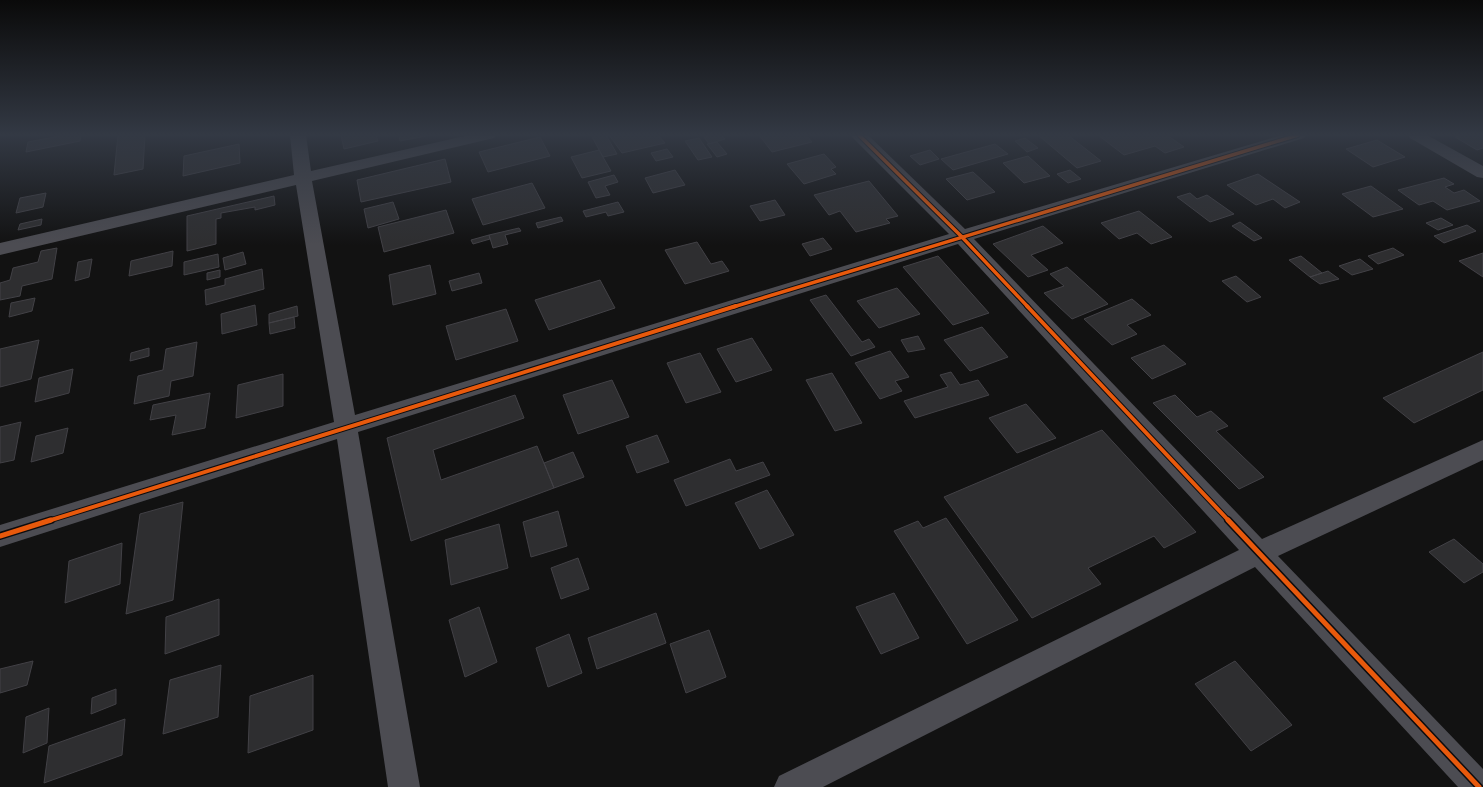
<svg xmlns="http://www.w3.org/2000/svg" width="1483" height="787" viewBox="0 0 1483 787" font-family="Signika,sans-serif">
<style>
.building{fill:#2e2e30;stroke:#424146}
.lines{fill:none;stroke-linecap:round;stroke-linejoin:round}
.street{fill:#4c4c52;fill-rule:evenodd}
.cycleway-far2-casing{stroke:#0d0c0e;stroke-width:5.5}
.cycleway-far1-casing{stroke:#0d0c0e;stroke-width:6}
.cycleway-casing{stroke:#0d0c0e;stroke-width:8}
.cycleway-far2{stroke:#e8590c;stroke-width:3.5}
.cycleway-far1{stroke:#e8590c;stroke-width:4}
.cycleway{stroke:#e8590c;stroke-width:5}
</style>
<rect width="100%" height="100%" fill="#121212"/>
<path class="building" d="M 65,135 L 81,135 L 80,141 L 26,152 L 28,142 Z
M 118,135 L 145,135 L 143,169 L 114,175 Z
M 341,135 L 376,135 L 378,141 L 344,149 Z
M 399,135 L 431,135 L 400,141 Z
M 591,135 L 606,135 L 617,154 L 603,157 Z
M 609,135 L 658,135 L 665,143 L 622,153 Z
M 713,135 L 721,135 L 725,139 L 709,144 L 704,137 Z
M 759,135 L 806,135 L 812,142 L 772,152 Z
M 1038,135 L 1068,135 L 1101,161 L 1077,168 Z
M 1098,135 L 1167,135 L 1184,147 L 1165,153 L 1155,146 L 1124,155 Z
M 1463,135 L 1483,135 L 1483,148 L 1477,150 L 1455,137 Z
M 540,137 L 550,156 L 488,172 L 479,152 Z
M 699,138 L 712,157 L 698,160 L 685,141 Z
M 1025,138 L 1038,148 L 1027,152 L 1015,141 Z
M 1377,140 L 1405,157 L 1373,167 L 1346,149 Z
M 717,142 L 727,154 L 717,157 L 707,144 Z
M 239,144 L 240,163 L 183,176 L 184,156 Z
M 995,144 L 1008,154 L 953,170 L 941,159 Z
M 667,149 L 673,157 L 656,161 L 651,153 Z
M 599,150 L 611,171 L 582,178 L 571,157 Z
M 930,150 L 939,159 L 920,165 L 910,156 Z
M 824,154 L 836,167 L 831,169 L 836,174 L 804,184 L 787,164 Z
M 1028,156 L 1050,176 L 1024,183 L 1003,163 Z
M 445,159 L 451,182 L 361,202 L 357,180 Z
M 675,170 L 685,185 L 653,193 L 645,178 Z
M 1070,170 L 1081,179 L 1068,183 L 1057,174 Z
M 973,172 L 995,192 L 967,200 L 946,179 Z
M 1258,174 L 1300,202 L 1285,208 L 1273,199 L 1256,205 L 1227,185 Z
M 614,175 L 618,182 L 605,186 L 610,195 L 596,198 L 588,182 Z
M 1444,178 L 1454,184 L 1445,187 L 1454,193 L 1464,190 L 1480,201 L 1447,210 L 1433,201 L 1419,205 L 1398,190 Z
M 869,181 L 898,216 L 886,219 L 890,223 L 856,232 L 840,211 L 829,215 L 814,195 Z
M 532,183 L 545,208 L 483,225 L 472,199 Z
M 1371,186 L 1403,209 L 1373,217 L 1342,194 Z
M 46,193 L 43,207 L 16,213 L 20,198 Z
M 1190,193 L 1197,199 L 1207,195 L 1234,214 L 1210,222 L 1177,197 Z
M 274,196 L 275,205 L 255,210 L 255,207 L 221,213 L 221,218 L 216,219 L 216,244 L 187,251 L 187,216 Z
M 775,200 L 785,215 L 760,221 L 750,206 Z
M 393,202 L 399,219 L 368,228 L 364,209 Z
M 618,202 L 624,212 L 608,216 L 606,212 L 586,217 L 583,211 Z
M 446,210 L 454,233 L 384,252 L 378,227 Z
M 1139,211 L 1172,237 L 1151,244 L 1137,233 L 1119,239 L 1101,223 Z
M 561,217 L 563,221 L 538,228 L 536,223 Z
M 1441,218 L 1453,225 L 1438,230 L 1426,223 Z
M 42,219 L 41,225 L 18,230 L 20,224 Z
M 1240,222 L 1262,238 L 1254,241 L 1232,226 Z
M 1467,225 L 1476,231 L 1444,243 L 1434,236 Z
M 1043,226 L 1063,243 L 1031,255 L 1048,270 L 1028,277 L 993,244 Z
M 519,228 L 521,231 L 505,235 L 508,244 L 493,248 L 489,235 Z
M 489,235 L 490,239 L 473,244 L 471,240 Z
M 823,238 L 832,249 L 810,256 L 802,244 Z
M 697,242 L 711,264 L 722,261 L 729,271 L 685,284 L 665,250 Z
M 57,248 L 52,279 L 22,286 L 20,296 L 0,300 L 0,283 L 10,280 L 13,268 L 38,262 L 41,251 Z
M 1393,248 L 1404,255 L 1378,264 L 1368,256 Z
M 173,251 L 172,266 L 129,276 L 131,261 Z
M 243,252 L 246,264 L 225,270 L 223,258 Z
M 1483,253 L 1483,277 L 1459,261 Z
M 218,254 L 219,267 L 184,275 L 184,262 Z
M 938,256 L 989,313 L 953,325 L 903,267 Z
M 1301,256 L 1322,273 L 1310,277 L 1289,260 Z
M 92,259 L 89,277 L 75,281 L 78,262 Z
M 1360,259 L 1373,269 L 1352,275 L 1339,266 Z
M 430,265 L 436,294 L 393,305 L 389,275 Z
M 1067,267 L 1108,304 L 1072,319 L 1044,293 L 1064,286 L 1050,274 Z
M 262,269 L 264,289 L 206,305 L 205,290 L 225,285 L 225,279 Z
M 220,270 L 220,277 L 207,280 L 207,273 Z
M 1328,271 L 1339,279 L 1320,284 L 1310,277 Z
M 479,273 L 482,283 L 452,291 L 449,281 Z
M 1236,276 L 1261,297 L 1247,302 L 1222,281 Z
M 600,280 L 615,308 L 549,330 L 535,300 Z
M 897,288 L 920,314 L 879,328 L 857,301 Z
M 826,295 L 862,342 L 869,339 L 875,347 L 851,356 L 810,300 Z
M 35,298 L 32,311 L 9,317 L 11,303 Z
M 1132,299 L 1151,315 L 1127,325 L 1137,334 L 1112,345 L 1084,319 Z
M 255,305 L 257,325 L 222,334 L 221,314 Z
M 297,306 L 298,316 L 269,323 L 269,314 Z
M 506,309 L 518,341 L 456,360 L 446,326 Z
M 294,317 L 295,328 L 270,334 L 269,323 Z
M 982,327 L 1008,357 L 970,371 L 944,340 Z
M 918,336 L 925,349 L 908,352 L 901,340 Z
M 752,338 L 772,370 L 736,382 L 717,349 Z
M 39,340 L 31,379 L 0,387 L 0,349 Z
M 197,342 L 193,376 L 171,381 L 169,396 L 134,404 L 138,376 L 163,370 L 166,349 Z
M 1164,345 L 1186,364 L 1152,379 L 1131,358 Z
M 149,348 L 149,356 L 130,361 L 131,353 Z
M 890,351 L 909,377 L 895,381 L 902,391 L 880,399 L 855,363 Z
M 1483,352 L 1483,390 L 1414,423 L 1383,398 Z
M 700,353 L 721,392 L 686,403 L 667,363 Z
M 73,369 L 69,393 L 35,402 L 39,378 Z
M 951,372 L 960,385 L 978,380 L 989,395 L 915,418 L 904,401 L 948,387 L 940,375 Z
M 832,373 L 862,423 L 835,431 L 806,380 Z
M 283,374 L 283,406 L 236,418 L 238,385 Z
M 612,380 L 629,417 L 578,434 L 563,395 Z
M 210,393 L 205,428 L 172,435 L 176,415 L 150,420 L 153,405 Z
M 515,395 L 524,418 L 433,450 L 441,480 L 537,446 L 554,488 L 411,541 L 387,438 Z
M 1175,395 L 1197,417 L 1211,411 L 1228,426 L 1216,431 L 1264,477 L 1239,489 L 1153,403 Z
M 1026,404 L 1056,438 L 1017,453 L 989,418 Z
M 21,422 L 14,460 L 0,463 L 0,427 Z
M 68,428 L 63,453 L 31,462 L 36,436 Z
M 1102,430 L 1196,532 L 1164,548 L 1154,536 L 1088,568 L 1101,584 L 1032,618 L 944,497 Z
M 657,435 L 669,462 L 637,473 L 626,446 Z
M 573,452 L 584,477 L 554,488 L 544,463 Z
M 730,459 L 736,471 L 763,462 L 770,475 L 686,506 L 674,480 Z
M 767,490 L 794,535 L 760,549 L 735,503 Z
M 183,502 L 173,600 L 126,614 L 140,514 Z
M 558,511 L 567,546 L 531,557 L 523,522 Z
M 946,518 L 1018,620 L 967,644 L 894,531 L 918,521 L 923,528 Z
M 499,524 L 508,568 L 451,585 L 445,540 Z
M 1454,539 L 1483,564 L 1483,572 L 1464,583 L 1429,552 Z
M 122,543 L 120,584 L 65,603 L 69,561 Z
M 578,558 L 589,589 L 561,599 L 551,568 Z
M 894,593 L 919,638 L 881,654 L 856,607 Z
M 219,599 L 219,635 L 165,654 L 166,617 Z
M 479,607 L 497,662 L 465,677 L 449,620 Z
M 656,613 L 666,643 L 597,669 L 588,638 Z
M 709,630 L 726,677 L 686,693 L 670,644 Z
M 569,634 L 582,673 L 548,687 L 536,648 Z
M 33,661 L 27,685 L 0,693 L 0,669 Z
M 1235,661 L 1292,725 L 1251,751 L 1195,684 Z
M 221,665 L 218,717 L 163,734 L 170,680 Z
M 313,675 L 313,730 L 248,753 L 250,696 Z
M 116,689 L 116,704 L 91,714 L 92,698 Z
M 49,708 L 47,743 L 23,753 L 26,717 Z
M 125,719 L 122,755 L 44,783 L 49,746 Z"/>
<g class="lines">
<path class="street" d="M 290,135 L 306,135 L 311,171 L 469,135 L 496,135 L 494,138 L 312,181 L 355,415 L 949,234 L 853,138 L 851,135 L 868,135 L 965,229 L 1282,135 L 1306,135 L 1304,138 L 974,239 L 1262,539 L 1483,440 L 1483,460 L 1278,556 L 1483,769 L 1483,787 L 1458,787 L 1255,567 L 823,787 L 774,787 L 779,776 L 1239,550 L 958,244 L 358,432 L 420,787 L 388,787 L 337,439 L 0,547 L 0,525 L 334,422 L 296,185 L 0,255 L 0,243 L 294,175 Z
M 1408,135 L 1427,135 L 1483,166 L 1483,178 L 1477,177 L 1410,138 Z"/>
<g class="cycleway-far2-casing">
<path id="cycleway-far2" d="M 859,135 L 961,236 L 1028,307
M 733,307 L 1298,135"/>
</g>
<g class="cycleway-far1-casing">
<path id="cycleway-far1" d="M 1027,306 L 1229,521
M 48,521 L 736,306"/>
</g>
<g class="cycleway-casing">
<path id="cycleway" d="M 1228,520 L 1479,787
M 0,536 L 51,520"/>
</g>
<use href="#cycleway-far2" class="cycleway-far2"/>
<use href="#cycleway-far1" class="cycleway-far1"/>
<use href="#cycleway" class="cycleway"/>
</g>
<linearGradient id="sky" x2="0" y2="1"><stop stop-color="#0a0a0a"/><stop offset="0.55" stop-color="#333944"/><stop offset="1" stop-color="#333944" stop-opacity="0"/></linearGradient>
<rect width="1483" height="245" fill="url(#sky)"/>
</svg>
